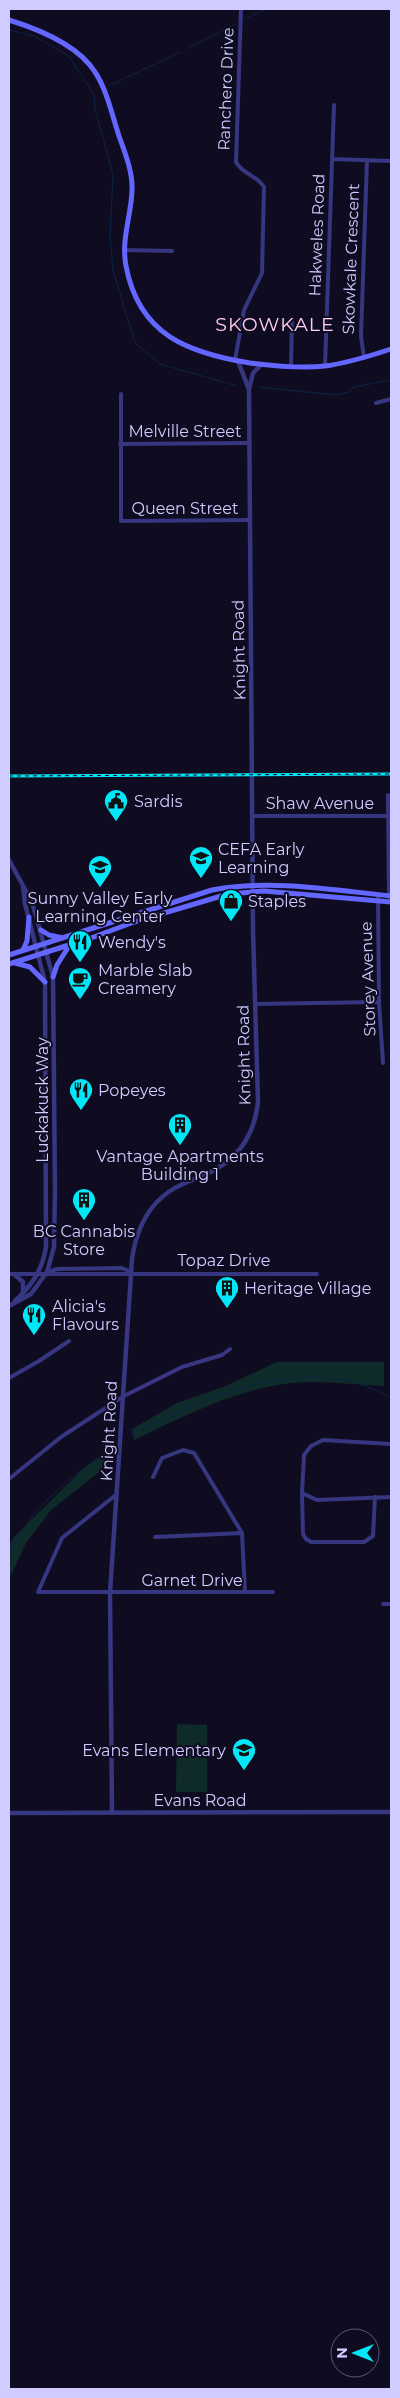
<svg xmlns="http://www.w3.org/2000/svg" width="400" height="2398" viewBox="0 0 400 2398" font-family="Montserrat,sans-serif">
<style>
.green{fill:#0f2b29}
.lines{fill:none;stroke-linecap:round;stroke-linejoin:round}
.stream{stroke:#0b2446;stroke-width:1}
.minor{stroke:#363681;stroke-width:4}
.tertiary{stroke:#363681;stroke-width:4.5}
.secondary{stroke:#6366ff;stroke-width:5}
.rail-casing{stroke:#00e8f7;stroke-width:3}
.rail{stroke:#0f0c21;stroke-width:1;stroke-dasharray:4;stroke-linecap:butt}
.labels{text-anchor:middle;dominant-baseline:central;stroke-width:4;stroke-linejoin:round;paint-order:stroke}
.street-label{font-size:16px;fill:#d0ccff;stroke:#0f0c21}
.poi-label{font-size:16px;fill:#d0ccff;stroke:#0f0c21;text-anchor:start}
.quarter-label{font-size:19px;letter-spacing:1px;fill:#ffceef;stroke:#0f0c21}
</style>
<rect width="100%" height="100%" fill="#0f0c21"/>
<path class="green" d="M 277,1362 L 384,1362 L 384,1386 C 355,1385 320,1380 292,1383 C 236,1389 184,1416 134,1440 L 132,1429 L 177,1403 L 223,1387 Z
M 112,1448 L 112,1462 L 51,1510 L 26,1543 L 9,1579 L 9,1547 L 13,1538 L 81,1471 Z
M 177,1724 L 207,1725 L 207,1792 L 176,1792 Z"/>
<g class="lines">
<path class="stream" d="M 245,19 L 265,9
M 9,30 L 34,36 L 69,56 L 94,95 L 95,109 L 113,174 L 110,235 L 113,270 L 135,343 L 160,364 L 237,386
M 188,48 L 236,24
M 109,86 L 180,52
M 259,387 L 336,395 L 349,392 L 354,387 L 391,380
M 130,1435 C 206,1397 309,1349 391,1398
M 9,1558 C 27,1508 70,1479 111,1448"/>
<path class="minor" d="M 332,159 L 391,161
M 124,250 L 172,251
M 364,358 L 361,336 L 367,160
M 235,360 L 244,310 L 262,273 L 264,187 C 257,175 242,174 236,162 L 241,9
M 325,366 L 334,105
M 291,367 L 292,318
M 121,394 L 121,521 L 250,520
M 376,403 L 391,399
M 120,444 L 250,443
M 388,795 L 389,897
M 252,816 L 388,816
M 378,895 L 379,1002 L 383,1063
M 255,1004 L 379,1002
M 48,1272 L 57,1269 L 122,1268 L 131,1272
M 9,1274 L 317,1274
M 9,1378 L 39,1361 L 69,1341
M 391,1444 L 323,1440 L 311,1446 L 304,1455 L 302,1493 L 317,1500 L 391,1497
M 153,1477 L 162,1458 L 183,1450 L 194,1453 L 242,1533 L 245,1592
M 9,1479 L 61,1437 L 124,1396 L 182,1367 L 222,1355 L 230,1349
M 302,1493 L 303,1534 L 306,1539 L 311,1542 L 364,1542 L 373,1536 L 375,1497
M 117,1494 L 62,1538 L 38,1592 L 273,1592
M 155,1537 L 242,1533
M 383,1604 L 391,1604"/>
<path class="tertiary" d="M 238,361 L 248,387
M 9,860 L 32,902 L 53,977 L 55,1191 L 54,1247 L 47,1272 L 31,1294 L 9,1306
M 14,1274 L 23,1282 L 23,1293
M 15,1301 C 32,1285 42,1271 46,1247 L 45,982 L 25,904 L 23,887
M 112,1812 L 110,1593 L 132,1259 C 136,1231 146,1207 170,1191 C 185,1181 203,1177 218,1168 C 243,1153 255,1129 258,1102 L 253,931 L 249,389 L 253,373 L 261,365
M 9,1813 L 391,1812"/>
<path class="secondary" d="M 9,20 C 38,29 78,45 95,72 C 107,90 112,115 119,136 C 125,153 133,172 132,191 C 131,217 121,239 126,266 C 139,335 188,353 250,363 C 274,366 301,369 325,366 C 348,363 370,356 391,349
M 41,930 L 49,935 L 63,938
M 23,950 L 27,941 L 29,917
M 9,955 L 212,890 C 270,879 333,890 391,896
M 15,963 L 30,967 L 45,982
M 9,964 L 91,938 L 134,922 L 228,894 L 264,891 L 391,902
M 53,977 L 57,965 L 69,946"/>
<g class="rail-casing">
<path id="rail" d="M 9,776 L 391,774"/>
</g>
<use href="#rail" class="rail"/>
</g>
<defs>
<g id="civic-pin" transform="scale(1.25)"><path d="M0 17L-7.5 6A9.5 9.5 0 1 1 7.5 6Z" fill="#00e8f7" stroke="#0f0c21"/><path d="M-.6-6.5H3V-4.5H.6V-3L4-1V1h2V6H-6V1h2V-1L-.6-3ZM-1.2 2.5V6h2.4V2.5Z" fill="#111"/></g>
<g id="school-pin" transform="scale(1.25)"><path d="M0 17L-7.5 6A9.5 9.5 0 1 1 7.5 6Z" fill="#00e8f7" stroke="#0f0c21"/><path d="M0-5L7-2L0 1L-7-2ZM-4 1L0 2.5L4 1V4Q0 6-4 4Z" fill="#111"/></g>
<g id="shop-pin" transform="scale(1.25)"><path d="M0 17L-7.5 6A9.5 9.5 0 1 1 7.5 6Z" fill="#00e8f7" stroke="#0f0c21"/><path d="M-5-2.5h2.3a2.7 3.5 0 0 1 5.4 0H5L5.5 6h-11ZM-1.5-2.5h3a1.5 2.3 0 0 0-3 0Z" fill="#111"/></g>
<g id="restaurant-pin" transform="scale(1.25)"><path d="M0 17L-7.5 6A9.5 9.5 0 1 1 7.5 6Z" fill="#00e8f7" stroke="#0f0c21"/><path d="M-5-6h1v4h1v-4h1v4h1v-4h1v5L-1.5 .5V6h-2V.5L-5-1ZM5-6V6H3V1.5H1.5Q1.5-4 5-6Z" fill="#111"/></g>
<g id="cafe-pin" transform="scale(1.25)"><path d="M0 17L-7.5 6A9.5 9.5 0 1 1 7.5 6Z" fill="#00e8f7" stroke="#0f0c21"/><path d="M-5.5-4.5H6V0H3Q3 3.5 0 3.5H-2.5Q-5.5 3.5-5.5 0ZM3-3.2v2h1.7v-2ZM-6 4.5H4V6H-6Z" fill="#111"/></g>
<g id="building-pin" transform="scale(1.25)"><path d="M0 17L-7.5 6A9.5 9.5 0 1 1 7.5 6Z" fill="#00e8f7" stroke="#0f0c21"/><path d="M-4-6H4V6H1V3H-1V6H-4ZM-2.5-4.3h1.7v1.8h-1.7ZM.8-4.3h1.7v1.8H.8ZM-2.5-1h1.7V.8h-1.7ZM.8-1h1.7V.8H.8Z" fill="#111"/></g>
</defs>
<g fill-rule="evenodd">
<use href="#civic-pin" x="116" y="801"/>
<use href="#school-pin" x="201" y="858"/>
<use href="#school-pin" x="100" y="867"/>
<use href="#shop-pin" x="231" y="901"/>
<use href="#restaurant-pin" x="80" y="942"/>
<use href="#cafe-pin" x="80" y="979"/>
<use href="#restaurant-pin" x="81" y="1090"/>
<use href="#building-pin" x="180" y="1125"/>
<use href="#building-pin" x="84" y="1200"/>
<use href="#building-pin" x="227" y="1288"/>
<use href="#restaurant-pin" x="34" y="1315"/>
<use href="#school-pin" x="244" y="1750"/>
</g>
<g class="labels">
<g class="street-label">
<text transform="translate(226 89) rotate(-88)">Ranchero Drive</text>
<text transform="translate(317 235) rotate(-88)">Hakweles Road</text>
<text transform="translate(351 259) rotate(-88)">Skowkale Crescent</text>
<text x="185" y="431">Melville Street</text>
<text x="185" y="508">Queen Street</text>
<text transform="translate(239 650) rotate(-91)">Knight Road</text>
<text x="320" y="803">Shaw Avenue</text>
<text transform="translate(368 979) rotate(-92)">Storey Avenue</text>
<text transform="translate(244 1055) rotate(-91)">Knight Road</text>
<text transform="translate(42 1100) rotate(-90)">Luckakuck Way</text>
<text x="224" y="1260">Topaz Drive</text>
<text transform="translate(109 1431) rotate(-87)">Knight Road</text>
<text x="192" y="1580">Garnet Drive</text>
<text x="200" y="1800">Evans Road</text>
</g>
<g class="poi-label">
<text x="134" y="801">Sardis</text>
<text x="218" y="849">CEFA Early<tspan x="218" dy="18">Learning</tspan></text>
<text x="100" y="898" text-anchor="middle">Sunny Valley Early<tspan x="100" dy="18">Learning Center</tspan></text>
<text x="248" y="901">Staples</text>
<text x="98" y="942">Wendy's</text>
<text x="98" y="970">Marble Slab<tspan x="98" dy="18">Creamery</tspan></text>
<text x="98" y="1090">Popeyes</text>
<text x="180" y="1156" text-anchor="middle">Vantage Apartments<tspan x="180" dy="18">Building 1</tspan></text>
<text x="84" y="1231" text-anchor="middle">BC Cannabis<tspan x="84" dy="18">Store</tspan></text>
<text x="244" y="1288">Heritage Village</text>
<text x="52" y="1306">Alicia's<tspan x="52" dy="18">Flavours</tspan></text>
<text x="226" y="1750" text-anchor="end">Evans Elementary</text>
</g>
<g class="quarter-label">
<text x="275" y="324">SKOWKALE</text>
</g>
</g>
<rect width="400" height="2398" fill="none" stroke="#d0ccff" stroke-width="20"/>
<g transform="translate(355 2353) rotate(270)"><circle r="24" fill="#0f0c21" stroke="#5c597a"/>
<path d="M0-4L9 19L0 12L-9 19Z" fill="#00e8f7"/>
<text y="-8" font-size="14" font-weight="bold" text-anchor="middle" fill="#d0ccff">N</text>
</g>
</svg>
